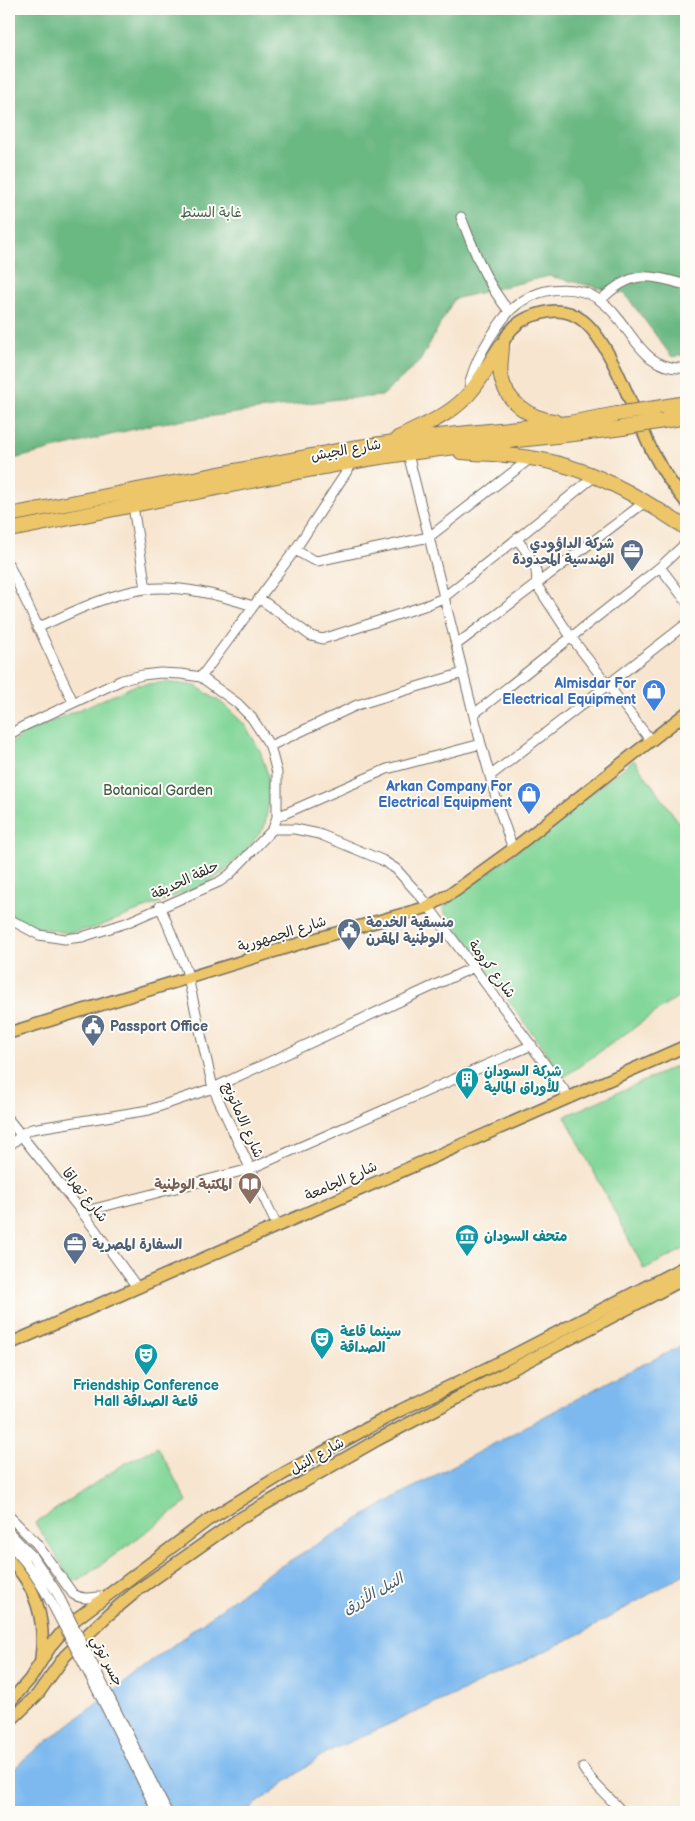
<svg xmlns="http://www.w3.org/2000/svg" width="695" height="1821" viewBox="0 0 695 1821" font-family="'Balsamiq Sans','Playpen Sans Arabic',sans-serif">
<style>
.green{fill:#83d79a;stroke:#578162}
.forest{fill:#6ab882;stroke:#4a7256}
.water{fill:#7db9ef;stroke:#54728d}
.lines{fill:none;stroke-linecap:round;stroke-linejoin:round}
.minor-casing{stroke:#726c64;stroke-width:11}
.major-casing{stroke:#726c64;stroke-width:14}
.highway-casing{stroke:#726c64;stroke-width:16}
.minor{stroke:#fff;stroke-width:9}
.major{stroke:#ecc669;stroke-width:11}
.highway{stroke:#ecc669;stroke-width:14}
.minor-bridge-casing{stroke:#726c64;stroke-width:11;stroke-linecap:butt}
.highway-bridge-casing{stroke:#726c64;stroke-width:16;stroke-linecap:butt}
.minor-bridge{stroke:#fff;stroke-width:9}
.highway-bridge{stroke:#ecc669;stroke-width:14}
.labels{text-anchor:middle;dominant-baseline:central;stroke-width:4;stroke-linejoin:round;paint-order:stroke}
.park-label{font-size:14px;fill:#455f4c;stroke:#fdfcf7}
.street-label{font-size:14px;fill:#2b2b2b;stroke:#fdfcf7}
.service-label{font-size:14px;font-weight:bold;fill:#4e5e75;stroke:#fdfcf7;text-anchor:start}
.shop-label{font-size:14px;font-weight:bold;fill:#366cbe;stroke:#fdfcf7;text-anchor:end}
.culture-label{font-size:14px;font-weight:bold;fill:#0d838f;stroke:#fdfcf7;text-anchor:start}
.education-label{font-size:14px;font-weight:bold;fill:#785e54;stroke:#fdfcf7;text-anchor:end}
.water-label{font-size:15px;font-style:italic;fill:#485d70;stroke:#fdfcf7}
</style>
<rect width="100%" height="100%" fill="#fdfcf7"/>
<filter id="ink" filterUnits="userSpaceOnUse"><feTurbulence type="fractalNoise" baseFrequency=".02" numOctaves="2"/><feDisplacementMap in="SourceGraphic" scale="10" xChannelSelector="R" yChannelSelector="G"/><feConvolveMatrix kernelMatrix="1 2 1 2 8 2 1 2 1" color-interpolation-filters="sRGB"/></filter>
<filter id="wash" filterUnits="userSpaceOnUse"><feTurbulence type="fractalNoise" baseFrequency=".0096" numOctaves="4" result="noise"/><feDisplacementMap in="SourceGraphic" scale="20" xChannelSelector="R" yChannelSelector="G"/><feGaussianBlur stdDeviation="1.12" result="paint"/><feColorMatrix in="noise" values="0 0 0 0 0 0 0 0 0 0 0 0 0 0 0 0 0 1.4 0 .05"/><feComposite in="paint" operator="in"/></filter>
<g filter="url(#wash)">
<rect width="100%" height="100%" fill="#f7e5cf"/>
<path class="green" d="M 166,682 L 196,686 L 223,704 L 245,725 L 260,751 L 268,775 L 268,807 L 264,828 L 246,850 L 225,871 L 208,883 L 95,928 L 67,933 L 41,928 L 17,920 L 9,913 L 9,744 L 25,733 L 136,685 Z
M 634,760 L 686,832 L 686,991 L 564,1077 L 442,909 Z
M 686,1062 L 686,1248 L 644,1269 L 565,1116 Z
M 158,1447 L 187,1502 L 80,1580 L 72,1581 L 66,1573 L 53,1550 L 35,1523 L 124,1464 Z"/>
<path class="forest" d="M 9,9 L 686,9 L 686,354 L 672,357 L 625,294 L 549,276 L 454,299 L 420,361 L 382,396 L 338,399 L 155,424 L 9,460 Z"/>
<path class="water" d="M 686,1344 L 686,1573 L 582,1633 L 467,1689 L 325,1753 L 245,1812 L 9,1812 L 9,1775 L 24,1759 L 261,1578 L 399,1495 L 621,1375 Z"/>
</g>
<g filter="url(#ink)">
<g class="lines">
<g class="minor-casing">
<path id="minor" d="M 461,217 C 474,250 486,284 509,311
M 601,300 C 631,270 648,274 686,285
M 471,392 L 469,390 C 471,366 489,338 503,319 C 514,304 532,293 551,290 C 632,279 621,373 686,368
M 408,454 L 481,744 L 500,812 L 513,849
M 133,506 L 146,589
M 517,539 C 527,553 540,566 536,584 L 571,637 L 651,741
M 295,550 L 311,559 L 317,561 L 429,537 L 531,458
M 9,565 L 73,702
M 660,567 L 686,601
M 259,598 L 311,636 L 323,639 L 427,605 L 443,598 L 595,476
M 37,628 C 71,613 107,594 145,589 C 181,585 219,595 253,606
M 456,645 L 645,502
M 201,677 L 295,550 L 353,462
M 474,714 L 660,567 L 686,543
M 9,735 L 22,727 L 122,680 L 143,675 L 160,673 L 181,674 L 201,677 L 237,703 L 252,718 L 270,746 L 277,773 L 277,817 L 273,829 L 229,875 L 219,882 L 126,923 L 82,937 L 65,939 L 39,935 L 9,919
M 270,746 L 357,705 L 463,673
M 490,776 L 686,624
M 277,817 L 387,769 L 481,744
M 273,829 L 295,829 L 319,834 L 382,860 L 396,869 L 423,899 L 570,1098
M 160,906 L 186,969 L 213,1088 L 277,1226
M 9,1120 L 82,1212 L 137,1287
M 9,1146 L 25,1132 L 32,1129 L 149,1110 L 213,1088 L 474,967
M 82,1212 L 250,1169 L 532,1045
M 9,1516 L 37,1544 L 73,1594 C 84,1601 94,1597 106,1596
M 583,1768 C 593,1785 610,1797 622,1812"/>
</g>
<g class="major-casing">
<path id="major" d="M 502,345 C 509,328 522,318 539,314 C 554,309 569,310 582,320 C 611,341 635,417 652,451 C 661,469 673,486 686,502
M 9,1033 L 308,941 L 428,907 L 455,891 L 513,849 L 686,713
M 9,1344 L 686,1046
M 9,1559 C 36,1584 46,1622 41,1658
M 9,1703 L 30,1679 L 52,1644 L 68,1625 L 208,1520 L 283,1474 L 399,1411 L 510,1357 L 686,1266
M 9,1722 L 37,1695 L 65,1656 L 108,1615 L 138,1590 L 239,1519 L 377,1440 L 686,1278"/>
</g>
<g class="highway-casing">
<path id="highway" d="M 502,345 C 502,355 499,366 501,376 C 506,402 529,418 554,421
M 656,408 L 686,403
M 663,421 L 686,417
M 398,438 C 424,425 454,414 472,390 C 484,376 491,359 502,345
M 461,452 C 484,454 507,454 530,458 C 588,466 639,496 686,528
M 9,515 L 352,448 L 438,436 L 569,423 L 617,414
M 9,530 C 123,508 237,482 351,462 C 441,446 532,440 622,428"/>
</g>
<use href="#minor" class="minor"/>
<use href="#major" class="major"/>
<use href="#highway" class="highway"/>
<g class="minor-bridge-casing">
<path id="minor-bridge" d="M 9,1532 L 34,1558 L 56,1591 L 167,1812
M 9,1544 C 38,1572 53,1606 72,1642 C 102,1698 130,1755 157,1812"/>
</g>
<g class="highway-bridge-casing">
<path id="highway-bridge" d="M 617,414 L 656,408
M 622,428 L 663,421"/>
</g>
<use href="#minor-bridge" class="minor-bridge"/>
<use href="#highway-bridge" class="highway-bridge"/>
</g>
</g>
<defs>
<g id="office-pin" transform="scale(1.25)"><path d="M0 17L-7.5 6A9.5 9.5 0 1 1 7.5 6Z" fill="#5c6f8a" stroke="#fdfcf7"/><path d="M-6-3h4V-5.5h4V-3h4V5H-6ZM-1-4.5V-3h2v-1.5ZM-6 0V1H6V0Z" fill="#fff"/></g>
<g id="shop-pin" transform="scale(1.25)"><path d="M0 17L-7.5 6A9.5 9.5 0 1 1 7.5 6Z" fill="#3f7fe0" stroke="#fdfcf7"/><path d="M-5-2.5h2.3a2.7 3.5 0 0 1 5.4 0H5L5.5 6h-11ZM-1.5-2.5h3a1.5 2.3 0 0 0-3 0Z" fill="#fff"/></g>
<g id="civic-pin" transform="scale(1.25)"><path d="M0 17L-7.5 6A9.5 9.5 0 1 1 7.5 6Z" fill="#5c6f8a" stroke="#fdfcf7"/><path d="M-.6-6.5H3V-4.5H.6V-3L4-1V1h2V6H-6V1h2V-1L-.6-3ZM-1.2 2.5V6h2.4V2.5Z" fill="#fff"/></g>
<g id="building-pin" transform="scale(1.25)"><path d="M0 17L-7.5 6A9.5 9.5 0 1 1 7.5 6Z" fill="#0f9aa8" stroke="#fdfcf7"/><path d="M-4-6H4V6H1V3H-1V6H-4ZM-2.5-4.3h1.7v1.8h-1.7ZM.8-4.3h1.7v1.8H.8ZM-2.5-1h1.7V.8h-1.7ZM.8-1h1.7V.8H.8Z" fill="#fff"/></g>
<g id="library-pin" transform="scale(1.25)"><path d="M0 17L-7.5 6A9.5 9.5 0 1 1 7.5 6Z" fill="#8d6e63" stroke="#fdfcf7"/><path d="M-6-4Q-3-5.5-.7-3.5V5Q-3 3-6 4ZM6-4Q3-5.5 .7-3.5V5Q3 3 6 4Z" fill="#fff"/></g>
<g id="museum-pin" transform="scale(1.25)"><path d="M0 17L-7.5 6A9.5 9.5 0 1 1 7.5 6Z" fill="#0f9aa8" stroke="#fdfcf7"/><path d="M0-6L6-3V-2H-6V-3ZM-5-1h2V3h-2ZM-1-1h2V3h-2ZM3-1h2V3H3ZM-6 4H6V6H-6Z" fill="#fff"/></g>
<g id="theatre-pin" transform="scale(1.25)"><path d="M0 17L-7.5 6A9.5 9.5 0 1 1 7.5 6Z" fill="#0f9aa8" stroke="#fdfcf7"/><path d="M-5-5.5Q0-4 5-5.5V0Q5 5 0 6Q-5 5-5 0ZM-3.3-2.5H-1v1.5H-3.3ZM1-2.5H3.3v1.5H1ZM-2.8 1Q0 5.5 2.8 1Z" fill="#fff"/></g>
</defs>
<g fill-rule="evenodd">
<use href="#office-pin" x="632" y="551"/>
<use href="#shop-pin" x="654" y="691"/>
<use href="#shop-pin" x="529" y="794"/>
<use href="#civic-pin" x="349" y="930"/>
<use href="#civic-pin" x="93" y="1026"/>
<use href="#building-pin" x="467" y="1079"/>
<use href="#library-pin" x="250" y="1184"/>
<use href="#museum-pin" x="467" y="1236"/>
<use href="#office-pin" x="75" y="1244"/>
<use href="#theatre-pin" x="322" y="1339"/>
<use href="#theatre-pin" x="146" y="1355"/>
</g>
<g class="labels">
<g class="park-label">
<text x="211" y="212">غابة السنط</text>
<text x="158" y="790">Botanical Garden</text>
</g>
<g class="street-label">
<text transform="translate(346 450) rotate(-10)">شارع الجيش</text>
<text transform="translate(185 880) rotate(-25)">حلقة الحديقة</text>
<text transform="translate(282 934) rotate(-17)">شارع الجمهورية</text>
<text transform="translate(492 969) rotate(53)">شارع كرومة</text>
<text transform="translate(243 1120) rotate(66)">شارع الاماتونج</text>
<text transform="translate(341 1181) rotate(-24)">شارع الجامعة</text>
<text transform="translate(85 1195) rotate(52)">شارع تهراقا</text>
<text transform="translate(317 1456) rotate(-30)">شارع النيل</text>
<text transform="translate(107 1661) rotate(63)">جسر توتي</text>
</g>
<g class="service-label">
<text x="614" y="543" text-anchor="end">شركة الداؤودي<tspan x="614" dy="16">الهندسية المحدودة</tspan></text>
<text x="366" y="922">منسقية الخدمة<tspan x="366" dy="16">الوطنية المقرن</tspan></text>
<text x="110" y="1026">Passport Office</text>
<text x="92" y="1244">السفارة المصرية</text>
</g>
<g class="shop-label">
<text x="636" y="683">Almisdar For<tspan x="636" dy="16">Electrical Equipment</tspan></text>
<text x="512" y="786">Arkan Company For<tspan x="512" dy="16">Electrical Equipment</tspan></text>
</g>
<g class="culture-label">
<text x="484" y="1071">شركة السودان<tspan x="484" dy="16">للأوراق المالية</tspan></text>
<text x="484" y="1236">متحف السودان</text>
<text x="340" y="1331">سينما قاعة<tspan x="340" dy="16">الصداقة</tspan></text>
<text x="146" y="1385" text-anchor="middle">Friendship Conference<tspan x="146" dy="16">Hall قاعة الصداقة</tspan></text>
</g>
<g class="education-label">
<text x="232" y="1184">المكتبة الوطنية</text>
</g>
<g class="water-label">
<text transform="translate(373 1594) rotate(-29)">النيل الأزرق</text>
</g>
</g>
<rect width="695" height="1821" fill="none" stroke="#fdfcf7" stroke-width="30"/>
</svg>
